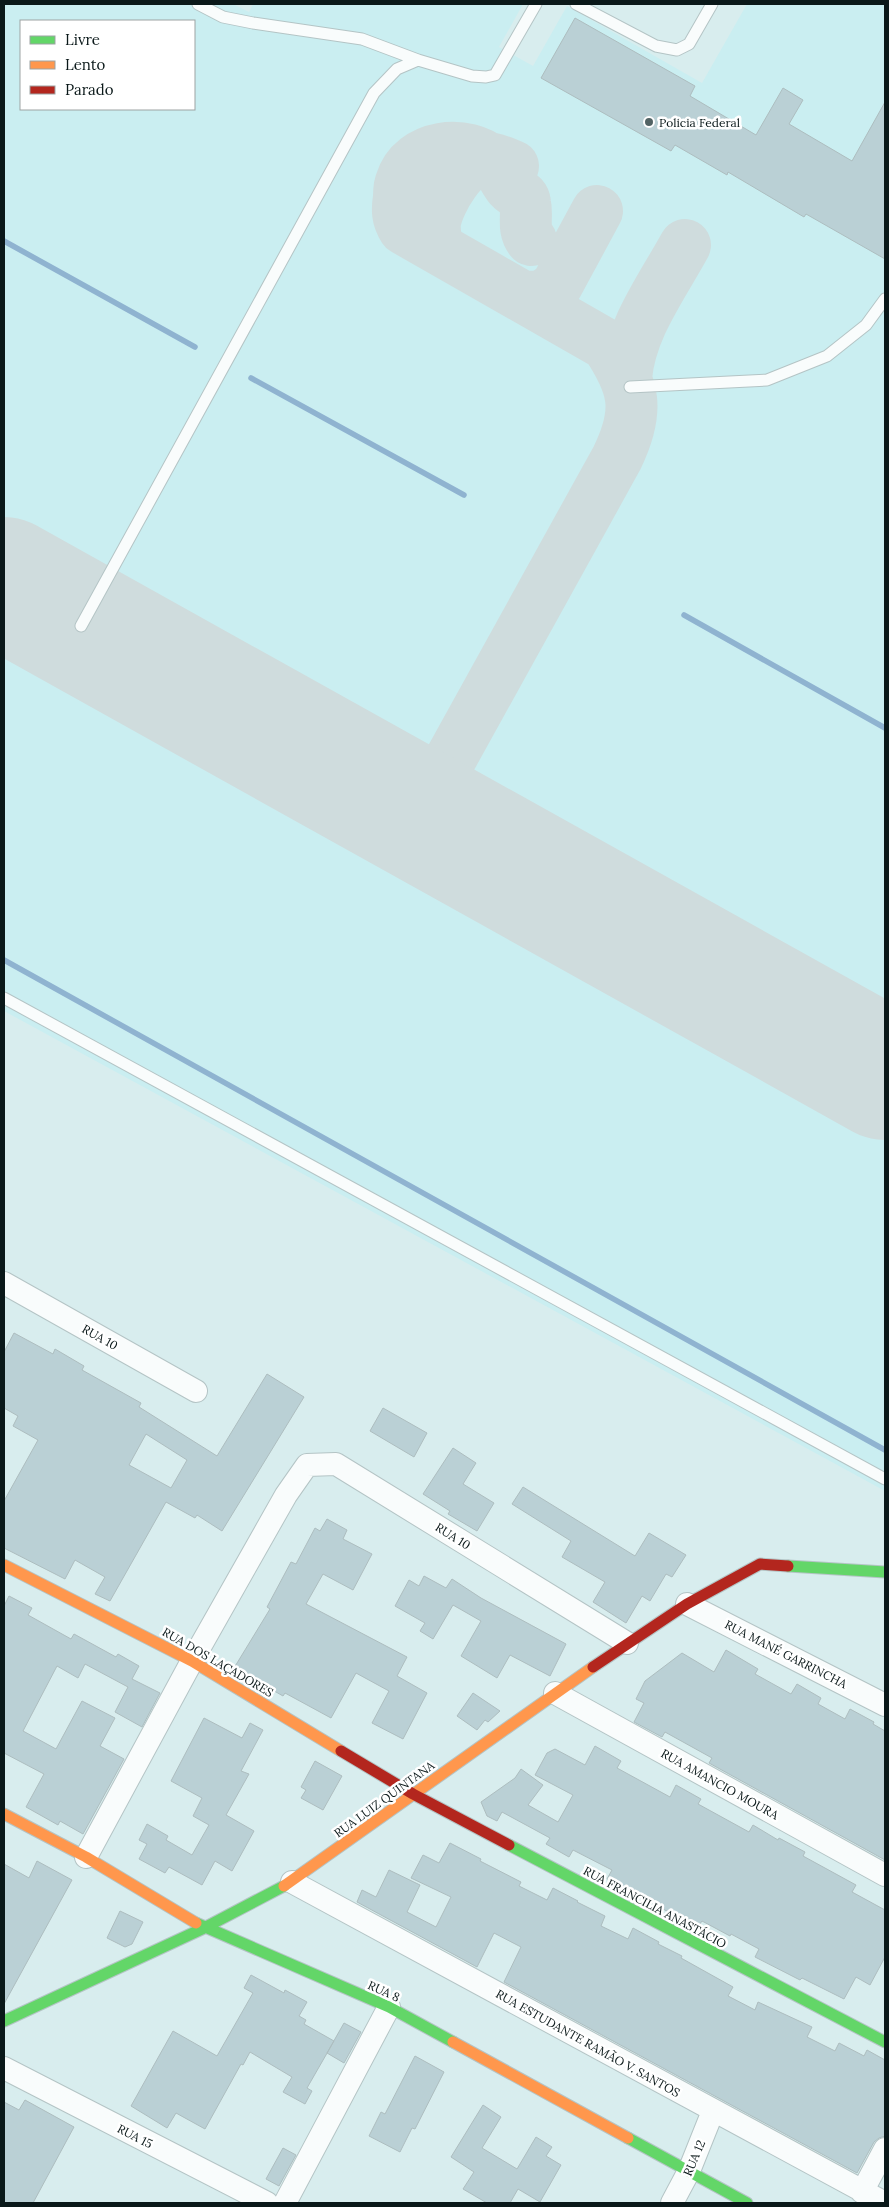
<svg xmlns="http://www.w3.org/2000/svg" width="889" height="2207" viewBox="0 0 889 2207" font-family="Lora,serif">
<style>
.built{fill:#caeef1;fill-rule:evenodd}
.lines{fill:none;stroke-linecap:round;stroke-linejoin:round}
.stream{stroke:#8fb3d0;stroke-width:5.5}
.taxiway{stroke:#cfdcdd;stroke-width:52}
.runway{stroke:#cfdcdd;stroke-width:132}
.building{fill:#bad0d5;stroke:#adbdbf;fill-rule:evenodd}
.lane-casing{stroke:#b4c4c5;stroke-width:13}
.street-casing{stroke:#b4c4c5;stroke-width:24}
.fast-casing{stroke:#b4c4c5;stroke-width:13}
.slow-casing{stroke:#b4c4c5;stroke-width:13}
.jam-casing{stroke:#b4c4c5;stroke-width:13}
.lane{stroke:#f9fcfc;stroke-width:11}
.street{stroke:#f9fcfc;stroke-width:22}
.fast{stroke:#63d668;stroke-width:11}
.slow{stroke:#ff974d;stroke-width:11}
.jam{stroke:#b3261e;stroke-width:11}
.poi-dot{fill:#526364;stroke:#fff;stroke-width:2}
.labels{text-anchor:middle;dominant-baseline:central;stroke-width:5;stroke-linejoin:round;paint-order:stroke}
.poi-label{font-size:12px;fill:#0a1819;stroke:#fff;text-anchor:start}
.street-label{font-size:12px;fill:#0a1819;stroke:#fff}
</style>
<rect width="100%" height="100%" fill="#d8edee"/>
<path class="built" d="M 4,4 L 233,4 L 249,12 L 253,4 L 523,4 L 499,47 L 533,66 L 567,6 L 702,83 L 747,4 L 885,4 L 885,1491 L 4,1011 ZM 21,21 L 194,21 L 194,109 L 21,109 Z"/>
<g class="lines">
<path class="stream" d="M 4,241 L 195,347
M 251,378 L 464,495
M 684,615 L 885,728
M 4,960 L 885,1450"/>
<path class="taxiway" d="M 439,249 C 436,240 434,231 435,222 C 439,201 463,159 487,158 C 495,158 505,163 513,166
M 522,296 C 538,298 546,296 557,285 L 597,211
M 626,378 C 630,329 662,287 685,245
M 374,789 C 405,794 423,790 446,767
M 460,837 C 442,812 437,797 446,767 L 617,458 C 640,411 635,387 607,345 L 404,229 C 397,218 397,210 399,197 C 399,192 399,186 401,182 C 412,144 467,138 493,162 C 501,170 504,180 510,187 C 516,194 524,194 525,203 C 528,217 522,228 531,240"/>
<path class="runway" d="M 4,583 L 885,1074"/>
</g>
<path class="building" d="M 575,18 L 695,86 L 690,96 L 756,135 L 783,88 L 803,100 L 789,124 L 852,161 L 885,102 L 885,259 L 806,214 L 804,217 L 728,172 L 727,175 L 675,145 L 671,151 L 541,78 Z
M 14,1333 L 53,1354 L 55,1349 L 84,1366 L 82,1370 L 141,1403 L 139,1407 L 217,1456 L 267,1374 L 304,1397 L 222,1531 L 197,1515 L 195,1518 L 166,1502 L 110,1601 L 95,1594 L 105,1577 L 75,1560 L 65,1579 L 4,1548 L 4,1501 L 38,1440 L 13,1426 L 18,1416 L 4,1408 L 4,1352 ZM 146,1434 L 187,1460 L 171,1488 L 129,1465 Z
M 383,1408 L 427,1433 L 414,1457 L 370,1431 Z
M 453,1448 L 476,1463 L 463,1484 L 494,1503 L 477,1531 L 448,1514 L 450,1511 L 423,1494 Z
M 523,1487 L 635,1556 L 649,1533 L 686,1555 L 672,1577 L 666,1574 L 650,1601 L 642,1596 L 626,1623 L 593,1602 L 605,1582 L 562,1557 L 571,1541 L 512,1504 Z
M 327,1519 L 347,1530 L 343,1539 L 372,1554 L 353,1590 L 323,1574 L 306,1604 L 407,1657 L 397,1676 L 427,1693 L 403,1739 L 372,1723 L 389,1691 L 356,1673 L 331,1718 L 285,1693 L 283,1696 L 234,1668 L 270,1609 L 267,1607 L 291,1562 L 296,1564 L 315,1528 L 320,1531 Z
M 424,1576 L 446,1588 L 452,1579 L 481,1598 L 566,1644 L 550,1676 L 510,1655 L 497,1678 L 461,1656 L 481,1621 L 453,1605 L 433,1639 L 420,1631 L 425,1623 L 395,1606 L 409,1580 L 419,1586 Z
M 9,1596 L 32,1608 L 28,1615 L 71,1639 L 74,1634 L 116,1657 L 118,1654 L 139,1666 L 132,1679 L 160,1693 L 142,1727 L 115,1712 L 128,1687 L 85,1664 L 78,1678 L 57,1666 L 23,1731 L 56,1749 L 82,1701 L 115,1718 L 100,1746 L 124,1759 L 83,1834 L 60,1821 L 58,1825 L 26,1807 L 44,1774 L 4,1753 L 4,1606 Z
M 726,1650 L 758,1669 L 755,1674 L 791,1694 L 797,1684 L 821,1698 L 818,1704 L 845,1719 L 850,1709 L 874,1722 L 873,1724 L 885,1731 L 885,1860 L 709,1763 L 712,1758 L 665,1732 L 662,1737 L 634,1722 L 644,1703 L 636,1699 L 645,1681 L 682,1653 L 714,1672 Z
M 473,1693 L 500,1711 L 488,1722 L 485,1720 L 477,1730 L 457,1716 Z
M 204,1718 L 242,1738 L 250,1723 L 263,1730 L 241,1771 L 249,1774 L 226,1815 L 254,1831 L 232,1871 L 215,1861 L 202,1885 L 169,1867 L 165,1873 L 139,1859 L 147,1844 L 139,1840 L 147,1824 L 168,1836 L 166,1840 L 192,1855 L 209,1825 L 193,1816 L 202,1798 L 171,1781 Z
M 595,1746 L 621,1761 L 617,1768 L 670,1797 L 676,1785 L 701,1799 L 698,1804 L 749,1832 L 753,1825 L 778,1840 L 779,1838 L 805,1852 L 803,1856 L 856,1885 L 852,1892 L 885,1910 L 885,1957 L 870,1985 L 856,1977 L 844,1999 L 802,1978 L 800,1980 L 755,1957 L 759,1949 L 731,1934 L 730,1936 L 702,1921 L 699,1925 L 677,1913 L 676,1916 L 607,1879 L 612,1870 L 573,1850 L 569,1857 L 546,1844 L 550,1838 L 502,1812 L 497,1821 L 487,1816 L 481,1802 L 515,1778 L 521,1769 L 543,1785 L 528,1805 L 558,1822 L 573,1795 L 535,1775 L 547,1753 L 555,1749 L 585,1765 Z
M 315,1761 L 342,1776 L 323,1810 L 301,1798 L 306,1790 L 301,1787 Z
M 450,1843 L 481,1859 L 480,1861 L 521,1882 L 519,1886 L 547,1900 L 553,1888 L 578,1901 L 577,1902 L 605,1916 L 601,1926 L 628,1939 L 633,1928 L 659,1942 L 658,1944 L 682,1956 L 681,1958 L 733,1987 L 728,1996 L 755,2010 L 758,2002 L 812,2027 L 807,2037 L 835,2051 L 839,2043 L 864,2056 L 867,2050 L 885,2060 L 885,2136 L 879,2138 L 874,2142 L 857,2173 L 504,1982 L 521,1947 L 494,1933 L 477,1967 L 357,1902 L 362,1890 L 376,1897 L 389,1870 L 420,1885 L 407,1912 L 436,1927 L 451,1897 L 411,1878 L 423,1855 L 439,1863 Z
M 37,1861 L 72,1880 L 4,2004 L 4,1864 L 29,1878 Z
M 120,1911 L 143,1922 L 132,1944 L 125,1947 L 107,1938 Z
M 251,1975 L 284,1993 L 285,1990 L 307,2002 L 299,2016 L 306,2020 L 304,2024 L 334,2041 L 307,2088 L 312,2091 L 305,2104 L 283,2092 L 292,2077 L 250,2052 L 243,2065 L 241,2064 L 205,2129 L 176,2113 L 167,2128 L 131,2106 L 173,2031 L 217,2056 L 253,1993 L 244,1988 Z
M 344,2023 L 361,2032 L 344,2063 L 327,2053 Z
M 415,2056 L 444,2072 L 415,2129 L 412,2128 L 400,2152 L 369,2136 L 381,2112 L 385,2114 Z
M 25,2100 L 74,2127 L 33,2203 L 4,2203 L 4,2102 L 19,2110 Z
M 483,2105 L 501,2117 L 482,2148 L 517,2169 L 536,2137 L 552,2147 L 546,2156 L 561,2165 L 540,2202 L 518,2189 L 510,2203 L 487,2203 L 463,2189 L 474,2172 L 451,2157 Z
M 283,2148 L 296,2155 L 279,2186 L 266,2179 Z"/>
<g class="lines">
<g class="lane-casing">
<path id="lane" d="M 198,4 L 223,17 L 253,23 L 362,39 L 418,60
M 576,4 L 656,46 L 677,50 L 689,44 L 712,4
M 630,387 L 767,380 L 827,356 L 866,325 L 885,299
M 81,626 L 374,93 L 397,69 L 418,60 L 472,76 L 486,77 L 495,75 L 536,4
M 4,998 L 885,1479"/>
</g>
<g class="street-casing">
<path id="street" d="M 4,1283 L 196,1391
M 687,1604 L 885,1705
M 555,1693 L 885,1875
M 86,1857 L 192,1661 L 286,1495 L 307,1465 L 336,1464 L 627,1643
M 292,1882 L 885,2203
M 4,2068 L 267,2203
M 862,2192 L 885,2149
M 285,2203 L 389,2007
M 672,2203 L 689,2171 L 713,2111"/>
</g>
<g class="fast-casing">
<path id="fast" d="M 788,1566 L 885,1572
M 509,1845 L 885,2042
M 196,1923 L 389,2007 L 453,2042
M 4,2021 L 204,1928 L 284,1886
M 628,2138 L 747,2203"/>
</g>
<g class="slow-casing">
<path id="slow" d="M 4,1565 L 192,1661 L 341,1751
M 4,1814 L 86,1857 L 196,1923
M 284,1886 L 593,1667
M 453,2042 L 628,2138"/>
</g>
<g class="jam-casing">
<path id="jam" d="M 593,1667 L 687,1604 L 760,1564 L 788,1566
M 341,1751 L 413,1794 L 509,1845"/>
</g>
<use href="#lane" class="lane"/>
<use href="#street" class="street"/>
<use href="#fast" class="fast"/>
<use href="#slow" class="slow"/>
<use href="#jam" class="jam"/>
</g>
<circle class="poi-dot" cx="649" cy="122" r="5"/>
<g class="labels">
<g class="poi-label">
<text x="659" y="122">Policia Federal</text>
</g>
<g class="street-label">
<text transform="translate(100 1337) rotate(29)">RUA 10</text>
<text transform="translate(453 1536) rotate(32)">RUA 10</text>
<text transform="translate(786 1654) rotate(27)">RUA MANÉ GARRINCHA</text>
<text transform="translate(218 1662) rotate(30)">RUA DOS LAÇADORES</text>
<text transform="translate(720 1784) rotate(29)">RUA AMANCIO MOURA</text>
<text transform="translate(384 1799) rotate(-36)">RUA LUIZ QUINTANA</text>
<text transform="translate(655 1907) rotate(28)">RUA FRANCILIA ANASTÁCIO</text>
<text transform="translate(384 1991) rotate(24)">RUA 8</text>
<text transform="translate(588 2043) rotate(29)">RUA ESTUDANTE RAMÃO V. SANTOS</text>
<text transform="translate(135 2136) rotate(27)">RUA 15</text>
<text transform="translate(694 2158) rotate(-67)">RUA 12</text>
</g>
</g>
<rect width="889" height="2207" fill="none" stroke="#0a1819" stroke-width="10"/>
<rect x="20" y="20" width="175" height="90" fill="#ffffff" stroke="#9da3a3"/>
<rect x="30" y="36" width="25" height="8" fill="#63d668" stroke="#9da3a3"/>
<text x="65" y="45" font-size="15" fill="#0a1819">Livre</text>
<rect x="30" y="61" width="25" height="8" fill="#ff974d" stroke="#9da3a3"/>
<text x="65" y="70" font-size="15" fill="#0a1819">Lento</text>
<rect x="30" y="86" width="25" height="8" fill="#b3261e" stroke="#9da3a3"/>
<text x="65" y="95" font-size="15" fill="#0a1819">Parado</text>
</svg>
